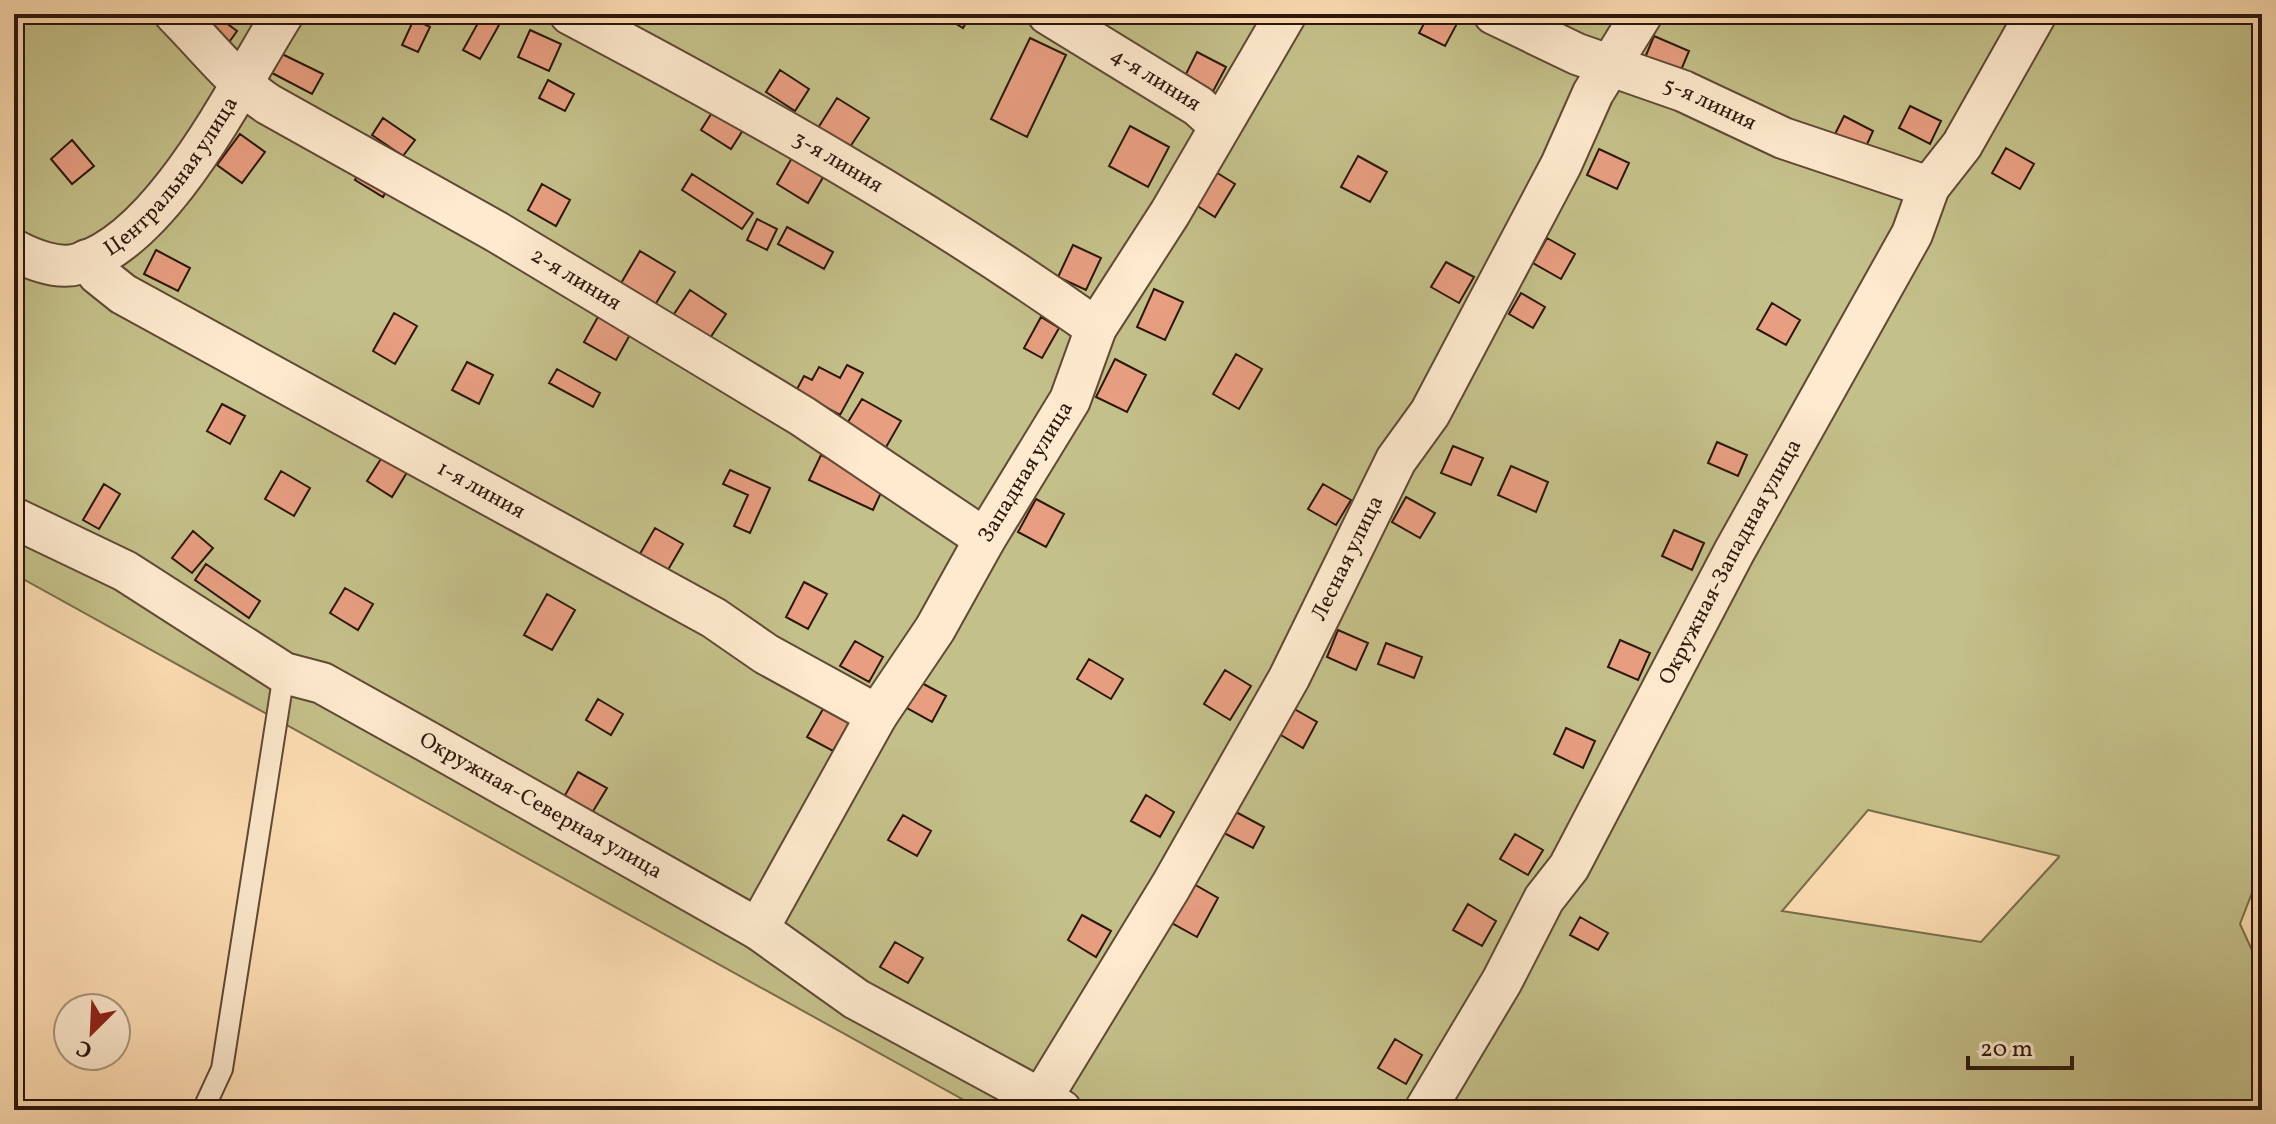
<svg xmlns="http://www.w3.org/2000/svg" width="2276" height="1124" viewBox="0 0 2276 1124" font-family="Vollkorn,serif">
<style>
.green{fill:#c4c089;stroke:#786c4a;stroke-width:2;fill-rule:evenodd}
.building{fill:#e89f81;stroke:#2b170c;stroke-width:2}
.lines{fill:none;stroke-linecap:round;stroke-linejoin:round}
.lane-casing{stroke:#604936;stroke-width:24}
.street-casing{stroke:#604936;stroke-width:44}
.lane{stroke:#feeace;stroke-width:20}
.street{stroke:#feeace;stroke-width:40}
.labels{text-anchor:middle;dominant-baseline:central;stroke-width:8;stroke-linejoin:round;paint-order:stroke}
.street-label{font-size:22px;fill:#2b170c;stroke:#feeace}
</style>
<rect width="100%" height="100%" fill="#fedeb3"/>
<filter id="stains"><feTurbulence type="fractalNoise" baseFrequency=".0025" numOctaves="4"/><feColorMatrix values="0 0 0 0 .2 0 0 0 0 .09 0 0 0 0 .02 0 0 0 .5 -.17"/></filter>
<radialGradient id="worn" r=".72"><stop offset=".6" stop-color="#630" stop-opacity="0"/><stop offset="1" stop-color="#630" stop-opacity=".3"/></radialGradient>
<path class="green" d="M 14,14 L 2262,14 L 2262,867 L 2240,924 L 2262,972 L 2262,1110 L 982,1110 L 14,574 ZM 1868,810 L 2059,856 L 2059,857 L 1981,942 L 1782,911 Z"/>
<path class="building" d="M 202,14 L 214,14 L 237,31 L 225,48 Z
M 483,14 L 504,16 L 480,59 L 463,50 Z
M 940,14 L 971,14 L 963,28 Z
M 1429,14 L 1453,14 L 1460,18 L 1445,46 L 1419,33 Z
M 414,19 L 430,27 L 418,52 L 402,45 Z
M 530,30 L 561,44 L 549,71 L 518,57 Z
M 1654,36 L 1689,51 L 1679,75 L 1644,60 Z
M 1030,38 L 1066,55 L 1027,137 L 991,119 Z
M 1197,52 L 1226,67 L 1210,97 L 1182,82 Z
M 282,54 L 323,74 L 312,94 L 272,73 Z
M 780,70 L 809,89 L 795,111 L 766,92 Z
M 548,80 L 574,94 L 565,111 L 539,98 Z
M 837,98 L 869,118 L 850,147 L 818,128 Z
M 720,100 L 750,119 L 731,149 L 701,130 Z
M 1910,106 L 1941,121 L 1930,144 L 1899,128 Z
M 1844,116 L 1873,131 L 1865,149 L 1835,134 Z
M 383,118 L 415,140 L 403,156 L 372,135 Z
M 1130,126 L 1169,147 L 1148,187 L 1109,166 Z
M 240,134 L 265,152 L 242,183 L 217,165 Z
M 72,140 L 94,166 L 72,184 L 51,159 Z
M 2006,148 L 2034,164 L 2020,189 L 1992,173 Z
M 1599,149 L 1629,163 L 1617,189 L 1587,175 Z
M 793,156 L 825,174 L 808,203 L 777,184 Z
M 1358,156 L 1387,172 L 1370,202 L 1341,187 Z
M 362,168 L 390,185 L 383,197 L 355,180 Z
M 1211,169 L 1235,184 L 1215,217 L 1191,202 Z
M 692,174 L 753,213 L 742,229 L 682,190 Z
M 542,184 L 570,200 L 556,226 L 528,210 Z
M 757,219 L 777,229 L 767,250 L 747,240 Z
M 787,227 L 833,252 L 824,269 L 778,244 Z
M 1547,238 L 1575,254 L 1561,279 L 1533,263 Z
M 1073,245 L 1101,258 L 1086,290 L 1058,277 Z
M 156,250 L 190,268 L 178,291 L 144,274 Z
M 640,251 L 675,272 L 652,310 L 617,290 Z
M 1446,262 L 1474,277 L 1459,303 L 1431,287 Z
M 1154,289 L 1183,302 L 1165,340 L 1137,327 Z
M 690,290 L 726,314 L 706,344 L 670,320 Z
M 1521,293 L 1545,307 L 1533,328 L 1509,314 Z
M 1772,303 L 1800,320 L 1786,345 L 1757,329 Z
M 394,313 L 417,326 L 395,364 L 373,351 Z
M 599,315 L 631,333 L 616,360 L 584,342 Z
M 1041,317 L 1059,328 L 1042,358 L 1024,348 Z
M 1236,354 L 1262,369 L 1239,409 L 1213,394 Z
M 1115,359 L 1146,375 L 1127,412 L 1096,397 Z
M 467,362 L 493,375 L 479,404 L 452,390 Z
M 847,365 L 863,373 L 840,415 L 796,391 L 804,376 L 812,380 L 819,367 L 840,378 Z
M 557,369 L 600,393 L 593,407 L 549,383 Z
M 862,399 L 901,421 L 885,449 L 845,427 Z
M 222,404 L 245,416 L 230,444 L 207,431 Z
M 1717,442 L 1747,455 L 1738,476 L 1708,463 Z
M 1453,446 L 1483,458 L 1471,485 L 1441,473 Z
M 384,454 L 409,469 L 392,497 L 367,481 Z
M 821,455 L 885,484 L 873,510 L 809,480 Z
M 1511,466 L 1548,482 L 1536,512 L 1498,495 Z
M 730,470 L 770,488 L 750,533 L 734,526 L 748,495 L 723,484 Z
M 281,471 L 310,488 L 294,516 L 265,499 Z
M 104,484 L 120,494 L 99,529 L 83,520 Z
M 1323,484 L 1351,500 L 1336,525 L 1308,509 Z
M 1406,497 L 1435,513 L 1420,538 L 1392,522 Z
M 1036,499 L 1064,514 L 1046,547 L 1018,532 Z
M 655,528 L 683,544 L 665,575 L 637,559 Z
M 1674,530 L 1704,543 L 1692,570 L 1662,556 Z
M 193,531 L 213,548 L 192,573 L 172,558 Z
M 206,564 L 260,601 L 249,618 L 195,580 Z
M 804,582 L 827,594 L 808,629 L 786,617 Z
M 345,588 L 373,604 L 358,630 L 330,613 Z
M 547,594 L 575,610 L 552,650 L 524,635 Z
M 1338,630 L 1368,643 L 1356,670 L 1327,657 Z
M 1620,640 L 1650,653 L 1638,680 L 1608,667 Z
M 855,641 L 883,657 L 869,682 L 840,666 Z
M 1386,643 L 1422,657 L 1414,678 L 1378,664 Z
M 1089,659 L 1123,679 L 1111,699 L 1077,679 Z
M 1225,670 L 1251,686 L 1230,720 L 1204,704 Z
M 918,681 L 946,696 L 932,722 L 903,706 Z
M 598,699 L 623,714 L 611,735 L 586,720 Z
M 1289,706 L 1317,722 L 1303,748 L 1274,731 Z
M 823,709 L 849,723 L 833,751 L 807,737 Z
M 1566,728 L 1595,741 L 1583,768 L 1554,754 Z
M 578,772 L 607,788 L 592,813 L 564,797 Z
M 1146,795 L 1174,812 L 1160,837 L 1131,821 Z
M 1236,812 L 1264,827 L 1253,848 L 1224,833 Z
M 903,815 L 931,831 L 917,856 L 888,840 Z
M 1515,834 L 1543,850 L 1528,875 L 1500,859 Z
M 1192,883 L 1218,898 L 1197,937 L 1170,922 Z
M 1468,904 L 1496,921 L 1482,946 L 1453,930 Z
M 1082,915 L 1111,931 L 1096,957 L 1068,940 Z
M 1580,917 L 1608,933 L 1598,950 L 1570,935 Z
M 895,942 L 923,958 L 908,983 L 880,967 Z
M 1395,1039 L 1422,1055 L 1406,1084 L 1378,1068 Z"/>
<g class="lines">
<g class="lane-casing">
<path id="lane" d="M 203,1110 L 222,1069 L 284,673"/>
</g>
<g class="street-casing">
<g id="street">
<path id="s1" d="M 175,14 C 206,45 232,80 268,104 L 497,232 L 716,364 L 802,416 L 985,539"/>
<path id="s2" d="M 570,14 C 750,109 930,210 1096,328"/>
<path id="s3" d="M 1048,14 L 1198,106 L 1219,125"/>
<path id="s4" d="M 1494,14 L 1577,54 L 1683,91 L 1783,138 L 1929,187"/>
<path id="s5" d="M 14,250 C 31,259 58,270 78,264 C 164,240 237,87 283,14"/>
<path id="s6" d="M 87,260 L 98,274 L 123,294 L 714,618 L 766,654 L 877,715"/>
<path id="s7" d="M 14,518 L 125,571 L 284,673 L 322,683 L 428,742 L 758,929 L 856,999 L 1061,1110"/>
<path id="s8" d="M 758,929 L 877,715 L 935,629 L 985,539 L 1070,400 L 1096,328 L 1170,213 L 1286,14"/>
<path id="s9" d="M 1041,1099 L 1171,886 L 1289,678 L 1396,460 L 1430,413 L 1561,165 L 1593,93 L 1642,14"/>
<path id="s10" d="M 1425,1110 L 1502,981 L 1544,899 L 1569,867 L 1734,552 L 1912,234 L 1929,187 L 1962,145 L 2036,14"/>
</g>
</g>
<use href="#lane" class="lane"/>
<use href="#street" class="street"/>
</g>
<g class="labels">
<g class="street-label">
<text stroke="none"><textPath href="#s3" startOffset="126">4-я линия</textPath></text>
<text stroke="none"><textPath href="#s4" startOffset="234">5-я линия</textPath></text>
<text stroke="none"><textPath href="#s2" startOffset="306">3-я линия</textPath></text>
<text stroke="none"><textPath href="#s5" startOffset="198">Центральная улица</textPath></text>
<text stroke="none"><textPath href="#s1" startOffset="484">2-я линия</textPath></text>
<text stroke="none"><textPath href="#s8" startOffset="530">Западная улица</textPath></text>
<text stroke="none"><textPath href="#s6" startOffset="458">1-я линия</textPath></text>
<text stroke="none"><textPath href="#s9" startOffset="622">Лесная улица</textPath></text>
<text stroke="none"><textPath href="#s10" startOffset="628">Окружная-Западная улица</textPath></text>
<text stroke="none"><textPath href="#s7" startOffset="602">Окружная-Северная улица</textPath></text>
</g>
</g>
<rect width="2276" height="1124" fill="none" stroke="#fedeb3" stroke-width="48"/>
<rect x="16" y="16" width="2244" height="1092" fill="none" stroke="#2b170c" stroke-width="4"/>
<rect x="24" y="24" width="2228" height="1076" fill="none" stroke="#2b170c" stroke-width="2"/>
<g transform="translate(92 1032) rotate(204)"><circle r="38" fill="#feeace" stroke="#aa9680" stroke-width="2"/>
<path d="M0-6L14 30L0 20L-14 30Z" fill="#8f2418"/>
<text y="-12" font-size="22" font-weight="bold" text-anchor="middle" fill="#2b170c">С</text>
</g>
<path d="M1968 1056v12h104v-12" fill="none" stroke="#2b170c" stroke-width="4"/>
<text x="1980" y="1056" font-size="24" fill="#2b170c" stroke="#feeace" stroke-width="6" paint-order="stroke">20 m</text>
<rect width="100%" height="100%" filter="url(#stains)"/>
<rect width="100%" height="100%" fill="url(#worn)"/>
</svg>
